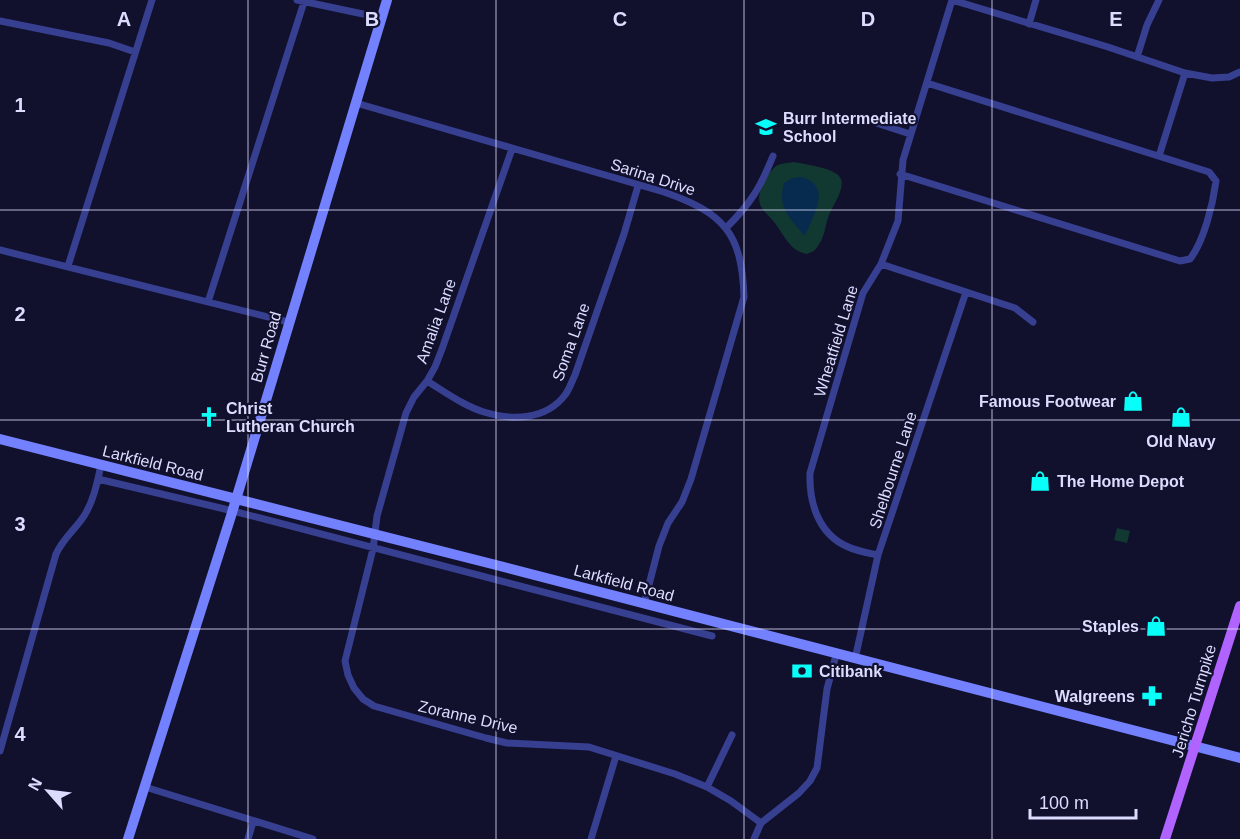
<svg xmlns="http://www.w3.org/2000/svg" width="1240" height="839" viewBox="0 0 1240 839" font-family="Arial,sans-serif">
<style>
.green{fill:#123832}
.water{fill:#072a4f}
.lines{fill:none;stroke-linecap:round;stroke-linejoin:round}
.street{stroke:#373f90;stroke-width:7}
.secondary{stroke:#7381ff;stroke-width:10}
.primary{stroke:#b163ff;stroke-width:10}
.grid{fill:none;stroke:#dcdcff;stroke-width:1.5;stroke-opacity:0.55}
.labels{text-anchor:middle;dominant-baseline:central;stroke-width:4.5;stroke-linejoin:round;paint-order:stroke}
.poi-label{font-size:16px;font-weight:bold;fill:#dcdcff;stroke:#11102d;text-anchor:start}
.street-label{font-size:16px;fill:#dcdcff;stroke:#11102d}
.grid-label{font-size:20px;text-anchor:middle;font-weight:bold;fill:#dcdcff;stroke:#11102d;stroke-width:4.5;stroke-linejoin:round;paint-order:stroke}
</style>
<rect width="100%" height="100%" fill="#11102d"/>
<path class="green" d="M 794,162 C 804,164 833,168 839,176 C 848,186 832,206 829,215 C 825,226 825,236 818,246 C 815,251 812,252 807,254 C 789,251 784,234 774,222 C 769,215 759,209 759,199 C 759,189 768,172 776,166 C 781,163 788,163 794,162 Z
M 1117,528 L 1130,531 L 1127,543 L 1114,540 Z"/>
<path class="water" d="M 802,177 C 833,187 813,215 805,236 C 790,218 777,208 784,183 L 793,178 Z"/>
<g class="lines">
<path class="street" d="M 297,0 L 382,18
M 0,21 L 109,43 L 135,52
M 1029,24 L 1036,0
M 1137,57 L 1147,25 L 1159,0
M 356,103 L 664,192 C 724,213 742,233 744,297 L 691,479 L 682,502 L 668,523 L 659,546 L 644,604
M 867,120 L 910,134
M 512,149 L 442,349 L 435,367 L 427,381 L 414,397 L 406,413 L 377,516 L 373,549 L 345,661 L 348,675 L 354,688 L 363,699 L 374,706 L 486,738 L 507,743 L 589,747 L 675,774 L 707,787 L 731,801 L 761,823
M 1159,156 L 1185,73
M 900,174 L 1180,261 L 1190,259 C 1204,241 1213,204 1216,181 L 1209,172 L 927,83
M 727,227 C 751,203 760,188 773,156
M 0,250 L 288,322
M 881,264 L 1015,308 L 1033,322
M 68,266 L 152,0
M 208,302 L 304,2
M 427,381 C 445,392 464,406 484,412 C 512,421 546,420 565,395 C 569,390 572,381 575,375 L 624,234 L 638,186
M 98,479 L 233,511 L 712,636
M 878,555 C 868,553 856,551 846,546 C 818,533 809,502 810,473 L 863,293 L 881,264 L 898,221 L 903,160 L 952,0 L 1108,47 L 1185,73 L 1212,78 L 1229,77 L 1240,72
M 855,659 L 878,555 L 966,292
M 0,751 L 56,554 C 64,537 74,531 84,516 C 94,500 97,483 101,465
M 145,787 L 313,839
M 707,787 L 732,735
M 248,839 L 253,822
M 591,839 L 616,756
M 754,839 L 761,823 L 799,793 L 810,781 L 817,768 L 827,689 L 836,655"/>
<path class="secondary" d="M 0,439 L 500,566 L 1240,758
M 128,839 L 231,516 L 387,0"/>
<path class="primary" d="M 1165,839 L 1240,606"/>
</g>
<path class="grid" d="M 248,0 L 248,839M 496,0 L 496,839M 744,0 L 744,839M 992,0 L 992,839M 0,210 L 1240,210M 0,420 L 1240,420M 0,629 L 1240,629"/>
<defs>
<g id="school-bare" transform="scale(1.62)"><path d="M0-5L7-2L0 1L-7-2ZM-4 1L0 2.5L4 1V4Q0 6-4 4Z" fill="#08fff9" stroke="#11102d" stroke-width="2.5" paint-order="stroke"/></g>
<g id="shop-bare" transform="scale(1.62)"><path d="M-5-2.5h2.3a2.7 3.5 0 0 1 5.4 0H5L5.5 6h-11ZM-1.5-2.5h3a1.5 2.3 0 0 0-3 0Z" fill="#08fff9" stroke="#11102d" stroke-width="2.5" paint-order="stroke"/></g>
<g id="church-bare" transform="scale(1.62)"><path d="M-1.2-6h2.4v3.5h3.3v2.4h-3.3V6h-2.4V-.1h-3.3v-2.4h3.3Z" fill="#08fff9" stroke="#11102d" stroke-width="2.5" paint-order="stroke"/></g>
<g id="bank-bare" transform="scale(1.62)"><path d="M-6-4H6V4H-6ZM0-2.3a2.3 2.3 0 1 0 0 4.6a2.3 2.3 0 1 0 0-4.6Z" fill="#08fff9" stroke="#11102d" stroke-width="2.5" paint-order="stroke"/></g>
<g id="pharmacy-bare" transform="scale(1.62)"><path d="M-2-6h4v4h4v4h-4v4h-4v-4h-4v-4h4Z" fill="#08fff9" stroke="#11102d" stroke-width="2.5" paint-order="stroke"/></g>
</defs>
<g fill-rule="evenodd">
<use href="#school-bare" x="766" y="127"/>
<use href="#shop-bare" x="1133" y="401"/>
<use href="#church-bare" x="209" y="417"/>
<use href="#shop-bare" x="1181" y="417"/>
<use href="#shop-bare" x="1040" y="481"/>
<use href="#shop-bare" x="1156" y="626"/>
<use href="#bank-bare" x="802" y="671"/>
<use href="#pharmacy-bare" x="1152" y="696"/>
</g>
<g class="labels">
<g class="poi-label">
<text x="783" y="118">Burr Intermediate<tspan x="783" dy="18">School</tspan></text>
<text x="1116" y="401" text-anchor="end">Famous Footwear</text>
<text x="226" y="408">Christ<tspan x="226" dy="18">Lutheran Church</tspan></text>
<text x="1181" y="441" text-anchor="middle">Old Navy</text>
<text x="1057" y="481">The Home Depot</text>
<text x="1139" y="626" text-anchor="end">Staples</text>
<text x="819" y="671">Citibank</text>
<text x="1135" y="696" text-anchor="end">Walgreens</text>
</g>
<g class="street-label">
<text transform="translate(653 177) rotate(18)">Sarina Drive</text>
<text transform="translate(436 321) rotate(-70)">Amalia Lane</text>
<text transform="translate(836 341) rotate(-73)">Wheatfield Lane</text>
<text transform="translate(571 342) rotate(-70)">Soma Lane</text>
<text transform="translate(266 347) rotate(-74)">Burr Road</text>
<text transform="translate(153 463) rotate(14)">Larkfield Road</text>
<text transform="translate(893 470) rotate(-72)">Shelbourne Lane</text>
<text transform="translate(624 583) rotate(15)">Larkfield Road</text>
<text transform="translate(1194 701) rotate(-73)">Jericho Turnpike</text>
<text transform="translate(468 717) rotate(13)">Zoranne Drive</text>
</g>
</g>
<g class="grid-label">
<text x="124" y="26">A</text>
<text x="372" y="26">B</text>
<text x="620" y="26">C</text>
<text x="868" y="26">D</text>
<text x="1116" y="26">E</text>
<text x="20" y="112">1</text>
<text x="20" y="321">2</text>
<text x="20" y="531">3</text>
<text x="20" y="741">4</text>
</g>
<g transform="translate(48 791) rotate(298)" stroke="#11102d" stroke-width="4.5" paint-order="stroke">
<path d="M0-4.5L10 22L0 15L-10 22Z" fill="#dcdcff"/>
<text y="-9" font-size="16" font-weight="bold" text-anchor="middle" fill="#dcdcff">N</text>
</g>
<path d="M1030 809v9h106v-9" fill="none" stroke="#dcdcff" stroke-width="3"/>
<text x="1039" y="809" font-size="18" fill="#dcdcff" stroke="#11102d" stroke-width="4.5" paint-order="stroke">100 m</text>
</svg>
